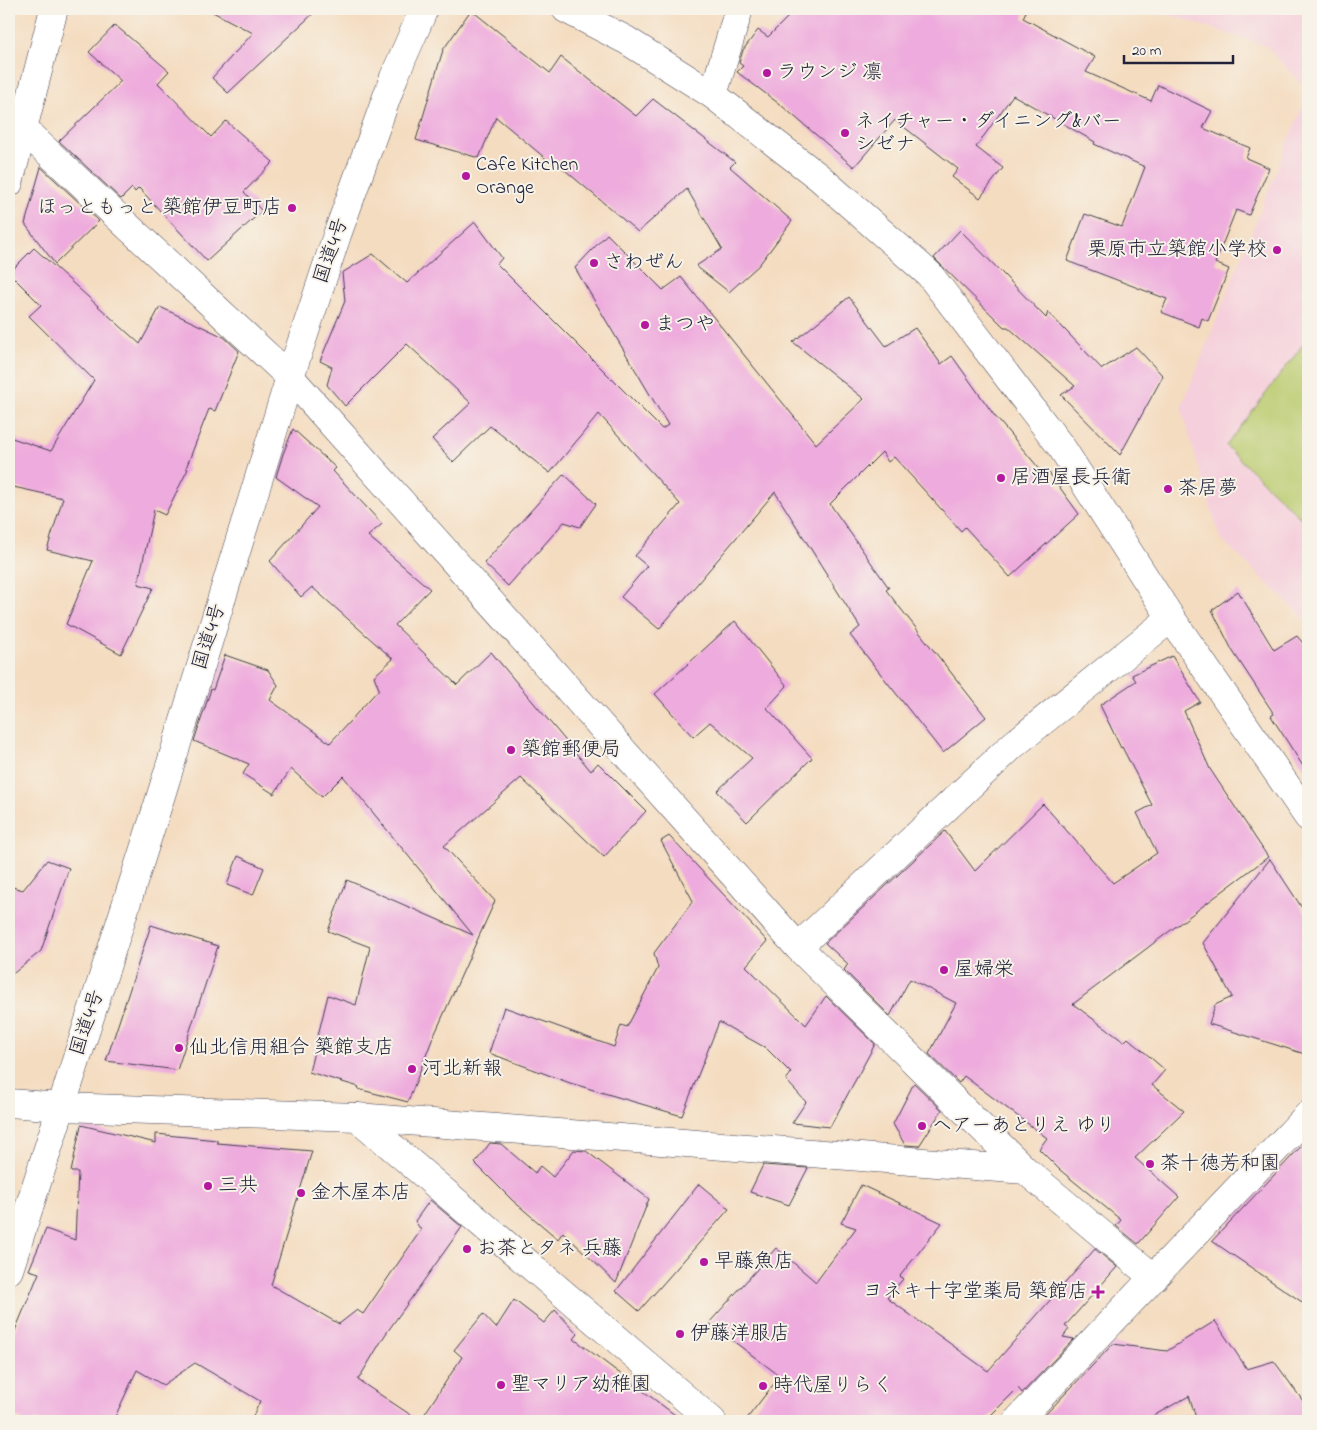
<svg xmlns="http://www.w3.org/2000/svg" width="1317" height="1430" viewBox="0 0 1317 1430" font-family="'Indie Flower','Klee One',sans-serif">
<style>
.built{fill:#f5cfdb}
.green{fill:#b9ca6d;stroke:#6e7654}
.building{fill:#eeabdd}
.lines{fill:none;stroke-linecap:round;stroke-linejoin:round}
.street-casing{stroke:#423e4f;stroke-width:29}
.secondary-casing{stroke:#423e4f;stroke-width:29}
.highway-casing{stroke:#423e4f;stroke-width:29}
.street{stroke:#fff;stroke-width:28}
.secondary{stroke:#fff;stroke-width:28}
.highway{stroke:#fff;stroke-width:28}
.poi-dot{fill:#b5179e;stroke:#f7f3e8;stroke-width:2}
.labels{text-anchor:middle;dominant-baseline:central;stroke-width:4;stroke-linejoin:round;paint-order:stroke}
.poi-label{font-size:20px;fill:#22223b;stroke:#f7f3e8;text-anchor:start}
.street-label{font-size:20px;fill:#22223b;stroke:#f7f3e8}
</style>
<rect width="100%" height="100%" fill="#f7f3e8"/>
<filter id="ink" filterUnits="userSpaceOnUse"><feTurbulence type="fractalNoise" baseFrequency=".02" numOctaves="2"/><feDisplacementMap in="SourceGraphic" scale="10" xChannelSelector="R" yChannelSelector="G"/><feConvolveMatrix kernelMatrix="1 2 1 2 8 2 1 2 1" color-interpolation-filters="sRGB"/></filter>
<filter id="wash" filterUnits="userSpaceOnUse"><feTurbulence type="fractalNoise" baseFrequency=".0096" numOctaves="4" result="noise"/><feDisplacementMap in="SourceGraphic" scale="20" xChannelSelector="R" yChannelSelector="G"/><feGaussianBlur stdDeviation="1.12" result="paint"/><feColorMatrix in="noise" values="0 0 0 0 0 0 0 0 0 0 0 0 0 0 0 0 0 1.4 0 .05"/><feComposite in="paint" operator="in"/></filter>
<g filter="url(#wash)">
<rect width="100%" height="100%" fill="#f4dcc0"/>
<path class="built" d="M 1152,9 L 1308,9 L 1308,91 L 1266,46 Z
M 1308,92 L 1308,622 L 1220,538 L 1181,408 Z"/>
<path class="green" d="M 1308,338 L 1308,525 L 1226,446 Z"/>
<g id="blocks">
<path class="building" d="M 207,9 L 318,9 L 228,93 L 212,78 L 253,33 Z
M 796,9 L 1027,9 L 1023,18 L 1095,57 L 1086,72 L 1151,101 L 1158,85 L 1212,111 L 1203,128 L 1250,148 L 1246,158 L 1269,168 L 1249,215 L 1236,210 L 1215,263 L 1229,269 L 1208,321 L 1202,318 L 1199,327 L 1161,312 L 1167,299 L 1067,261 L 1085,214 L 1122,227 L 1145,167 L 1094,144 L 1095,142 L 1013,95 L 976,147 L 1003,168 L 980,198 L 952,177 L 958,169 L 895,120 L 854,167 L 782,106 L 737,72 L 743,66 L 739,63 L 743,50 L 758,30 L 768,37 Z
M 471,10 L 550,73 L 561,57 L 636,116 L 653,99 L 735,162 L 730,167 L 792,221 L 759,265 L 729,292 L 696,266 L 722,249 L 687,189 L 638,232 L 553,160 L 551,163 L 496,117 L 479,158 L 416,140 L 443,50 Z
M 115,25 L 169,71 L 158,83 L 211,137 L 226,121 L 273,162 L 244,192 L 262,211 L 207,261 L 139,188 L 135,192 L 132,188 L 121,199 L 59,141 L 121,81 L 89,52 Z
M 41,167 L 99,221 L 55,264 L 25,224 Z
M 475,222 L 502,258 L 497,264 L 662,429 L 668,425 L 575,268 L 607,234 L 663,290 L 681,277 L 816,444 L 864,399 L 793,342 L 849,297 L 886,346 L 915,328 L 941,364 L 952,356 L 994,415 L 1043,473 L 1047,470 L 1079,514 L 1010,577 L 965,527 L 961,531 L 894,457 L 888,462 L 882,452 L 830,504 L 889,588 L 886,590 L 986,717 L 943,753 L 850,635 L 860,627 L 775,492 L 659,629 L 621,597 L 647,566 L 635,556 L 680,504 L 599,414 L 550,473 L 490,426 L 453,462 L 432,439 L 471,403 L 407,344 L 345,406 L 327,385 L 332,367 L 320,361 L 345,301 L 342,273 L 373,254 L 407,283 Z
M 960,230 L 1046,318 L 1048,312 L 1102,369 L 1136,347 L 1163,376 L 1120,455 L 1061,395 L 1075,386 L 1008,327 L 1004,327 L 934,258 Z
M 34,248 L 140,344 L 160,307 L 224,337 L 239,351 L 215,411 L 209,409 L 186,468 L 188,469 L 165,515 L 154,510 L 138,584 L 153,588 L 121,654 L 66,624 L 93,561 L 47,550 L 63,498 L 9,486 L 9,437 L 51,451 L 94,380 L 29,316 L 41,305 L 9,273 Z
M 293,429 L 336,468 L 333,471 L 382,524 L 368,536 L 430,589 L 395,625 L 457,685 L 491,652 L 591,771 L 598,763 L 646,811 L 604,857 L 521,778 L 444,846 L 495,901 L 432,1040 L 408,1102 L 358,1089 L 359,1087 L 309,1072 L 328,995 L 356,1005 L 370,947 L 328,931 L 347,880 L 473,935 L 343,776 L 322,797 L 291,769 L 274,794 L 243,774 L 249,764 L 194,741 L 211,689 L 213,690 L 225,655 L 268,670 L 278,685 L 270,700 L 330,743 L 379,689 L 374,676 L 393,659 L 312,587 L 301,597 L 270,561 L 318,507 L 276,477 L 283,454 Z
M 564,474 L 596,504 L 580,527 L 564,522 L 508,586 L 484,563 Z
M 1238,591 L 1274,650 L 1297,636 L 1308,649 L 1308,774 L 1271,716 L 1274,714 L 1232,650 L 1212,610 Z
M 735,621 L 787,686 L 767,708 L 812,758 L 747,822 L 717,791 L 752,758 L 710,722 L 693,737 L 655,694 Z
M 1172,656 L 1200,702 L 1184,711 L 1210,769 L 1268,857 L 1073,1004 L 1124,1042 L 1128,1038 L 1165,1070 L 1152,1085 L 1184,1111 L 1135,1158 L 1179,1197 L 1138,1244 L 1116,1226 L 1121,1220 L 1060,1170 L 1039,1149 L 1047,1138 L 964,1076 L 959,1083 L 929,1054 L 956,1003 L 910,979 L 890,1016 L 844,970 L 848,964 L 825,943 L 945,831 L 975,871 L 1043,804 L 1113,883 L 1157,853 L 1137,813 L 1152,805 L 1122,747 L 1121,748 L 1100,705 L 1136,681 L 1132,675 Z
M 669,836 L 767,941 L 746,966 L 806,1025 L 826,996 L 875,1044 L 830,1127 L 792,1123 L 806,1102 L 786,1080 L 791,1073 L 766,1048 L 719,1022 L 682,1116 L 570,1083 L 489,1053 L 504,1007 L 614,1047 L 621,1025 L 627,1027 L 658,968 L 654,953 L 693,901 L 661,841 Z
M 238,856 L 264,868 L 253,895 L 227,885 Z
M 1270,859 L 1308,917 L 1308,1055 L 1209,1024 L 1215,1005 L 1232,997 L 1203,943 Z
M 47,860 L 69,868 L 41,951 L 9,977 L 9,886 L 23,890 Z
M 151,925 L 218,946 L 177,1070 L 106,1061 Z
M 914,1083 L 942,1110 L 919,1146 L 905,1145 L 893,1124 Z
M 81,1125 L 156,1143 L 156,1134 L 217,1140 L 217,1143 L 312,1151 L 271,1285 L 339,1324 L 357,1310 L 363,1314 L 421,1230 L 415,1221 L 430,1200 L 462,1227 L 385,1335 L 358,1380 L 420,1421 L 462,1357 L 454,1350 L 483,1314 L 496,1328 L 514,1300 L 544,1323 L 555,1310 L 578,1334 L 574,1339 L 683,1421 L 251,1421 L 260,1401 L 195,1363 L 163,1385 L 137,1370 L 113,1421 L 25,1421 L 9,1414 L 9,1345 L 39,1273 L 29,1270 L 46,1229 L 75,1240 L 78,1172 L 71,1172 Z
M 1308,1139 L 1308,1306 L 1212,1241 Z
M 490,1143 L 501,1144 L 535,1173 L 540,1166 L 553,1177 L 574,1150 L 586,1151 L 649,1199 L 616,1283 L 563,1232 L 558,1239 L 512,1200 L 475,1163 Z
M 763,1165 L 808,1168 L 789,1205 L 750,1192 Z
M 699,1184 L 729,1209 L 639,1311 L 616,1291 Z
M 861,1185 L 942,1223 L 900,1276 L 903,1279 L 887,1298 L 988,1371 L 1095,1249 L 1117,1267 L 1065,1326 L 1069,1329 L 1063,1337 L 1074,1339 L 1022,1393 L 1018,1388 L 985,1421 L 745,1421 L 780,1376 L 709,1323 L 776,1248 L 816,1282 L 856,1228 L 841,1223 Z
M 1215,1321 L 1247,1369 L 1274,1361 L 1308,1408 L 1308,1421 L 1197,1421 L 1189,1396 L 1144,1421 L 1049,1421 L 1044,1416 L 1113,1344 L 1167,1351 Z"/>
</g>
</g>
<g filter="url(#ink)">
<use href="#blocks" fill-opacity="0" stroke="#423e4f" stroke-width="1"/>
<g class="lines">
<g class="street-casing">
<path id="street" d="M 713,95 L 739,9
M 9,125 L 23,129 L 290,377 L 798,947 L 1025,1170 L 1154,1278
M 9,183 L 54,9
M 798,947 L 1013,745 L 1171,618
M 357,1117 L 1025,1170
M 1017,1421 L 1308,1115"/>
</g>
<g class="secondary-casing">
<path id="secondary" d="M 566,9 L 626,40 L 713,95 L 820,178 L 929,274 L 1062,448 L 1171,618 L 1308,817
M 9,1103 L 61,1107 L 357,1117 L 712,1421"/>
</g>
<g class="highway-casing">
<path id="highway" d="M 9,1270 L 158,805 L 290,377 L 337,235 L 394,77 L 424,9"/>
</g>
<use href="#street" class="street"/>
<use href="#secondary" class="secondary"/>
<use href="#highway" class="highway"/>
</g>
</g>
<g class="poi-dot">
<circle cx="767" cy="73" r="5"/>
<circle cx="845" cy="133" r="5"/>
<circle cx="466" cy="176" r="5"/>
<circle cx="292" cy="208" r="5"/>
<circle cx="1277" cy="250" r="5"/>
<circle cx="594" cy="263" r="5"/>
<circle cx="645" cy="325" r="5"/>
<circle cx="1001" cy="478" r="5"/>
<circle cx="1168" cy="489" r="5"/>
<circle cx="511" cy="750" r="5"/>
<circle cx="944" cy="970" r="5"/>
<circle cx="179" cy="1048" r="5"/>
<circle cx="412" cy="1069" r="5"/>
<circle cx="922" cy="1126" r="5"/>
<circle cx="1150" cy="1164" r="5"/>
<circle cx="208" cy="1186" r="5"/>
<circle cx="301" cy="1193" r="5"/>
<circle cx="467" cy="1249" r="5"/>
<circle cx="704" cy="1262" r="5"/>
<path d="M1095.5 1284.5h5v5h5v5h-5v5h-5v-5h-5v-5h5z"/>
<circle cx="680" cy="1334" r="5"/>
<circle cx="501" cy="1385" r="5"/>
<circle cx="763" cy="1386" r="5"/>
</g>
<g class="labels">
<g class="poi-label">
<text x="777" y="73">ラウンジ 凛</text>
<text x="855" y="122">ネイチャー・ダイニング&amp;バー<tspan x="855" dy="23">シゼナ</tspan></text>
<text x="476" y="165">Cafe Kitchen<tspan x="476" dy="23">Orange</tspan></text>
<text x="282" y="208" text-anchor="end">ほっともっと 築館伊豆町店</text>
<text x="1267" y="250" text-anchor="end">栗原市立築館小学校</text>
<text x="604" y="263">さわぜん</text>
<text x="655" y="325">まつや</text>
<text x="1011" y="478">居酒屋長兵衛</text>
<text x="1178" y="489">茶居夢</text>
<text x="521" y="750">築館郵便局</text>
<text x="954" y="970">屋婦栄</text>
<text x="189" y="1048">仙北信用組合 築館支店</text>
<text x="422" y="1069">河北新報</text>
<text x="932" y="1126">ヘアーあとりえ ゆり</text>
<text x="1160" y="1164">茶十徳芳和園</text>
<text x="218" y="1186">三共</text>
<text x="311" y="1193">金木屋本店</text>
<text x="477" y="1249">お茶とタネ 兵藤</text>
<text x="714" y="1262">早藤魚店</text>
<text x="1088" y="1292" text-anchor="end">ヨネキ十字堂薬局 築館店</text>
<text x="690" y="1334">伊藤洋服店</text>
<text x="511" y="1385">聖マリア幼稚園</text>
<text x="773" y="1386">時代屋りらく</text>
</g>
<g class="street-label">
<text transform="translate(332 251) rotate(-71)">国道4号</text>
<text transform="translate(210 637) rotate(-73)">国道4号</text>
<text transform="translate(88 1023) rotate(-72)">国道4号</text>
</g>
</g>
<rect width="1317" height="1430" fill="none" stroke="#f7f3e8" stroke-width="30"/>
<path d="M1124 55v8h109v-8" fill="none" stroke="#22223b" stroke-width="2.5"/>
<text x="1132" y="55" font-size="15" fill="#22223b" stroke="#f7f3e8" stroke-width="4" paint-order="stroke">20 m</text>
</svg>
